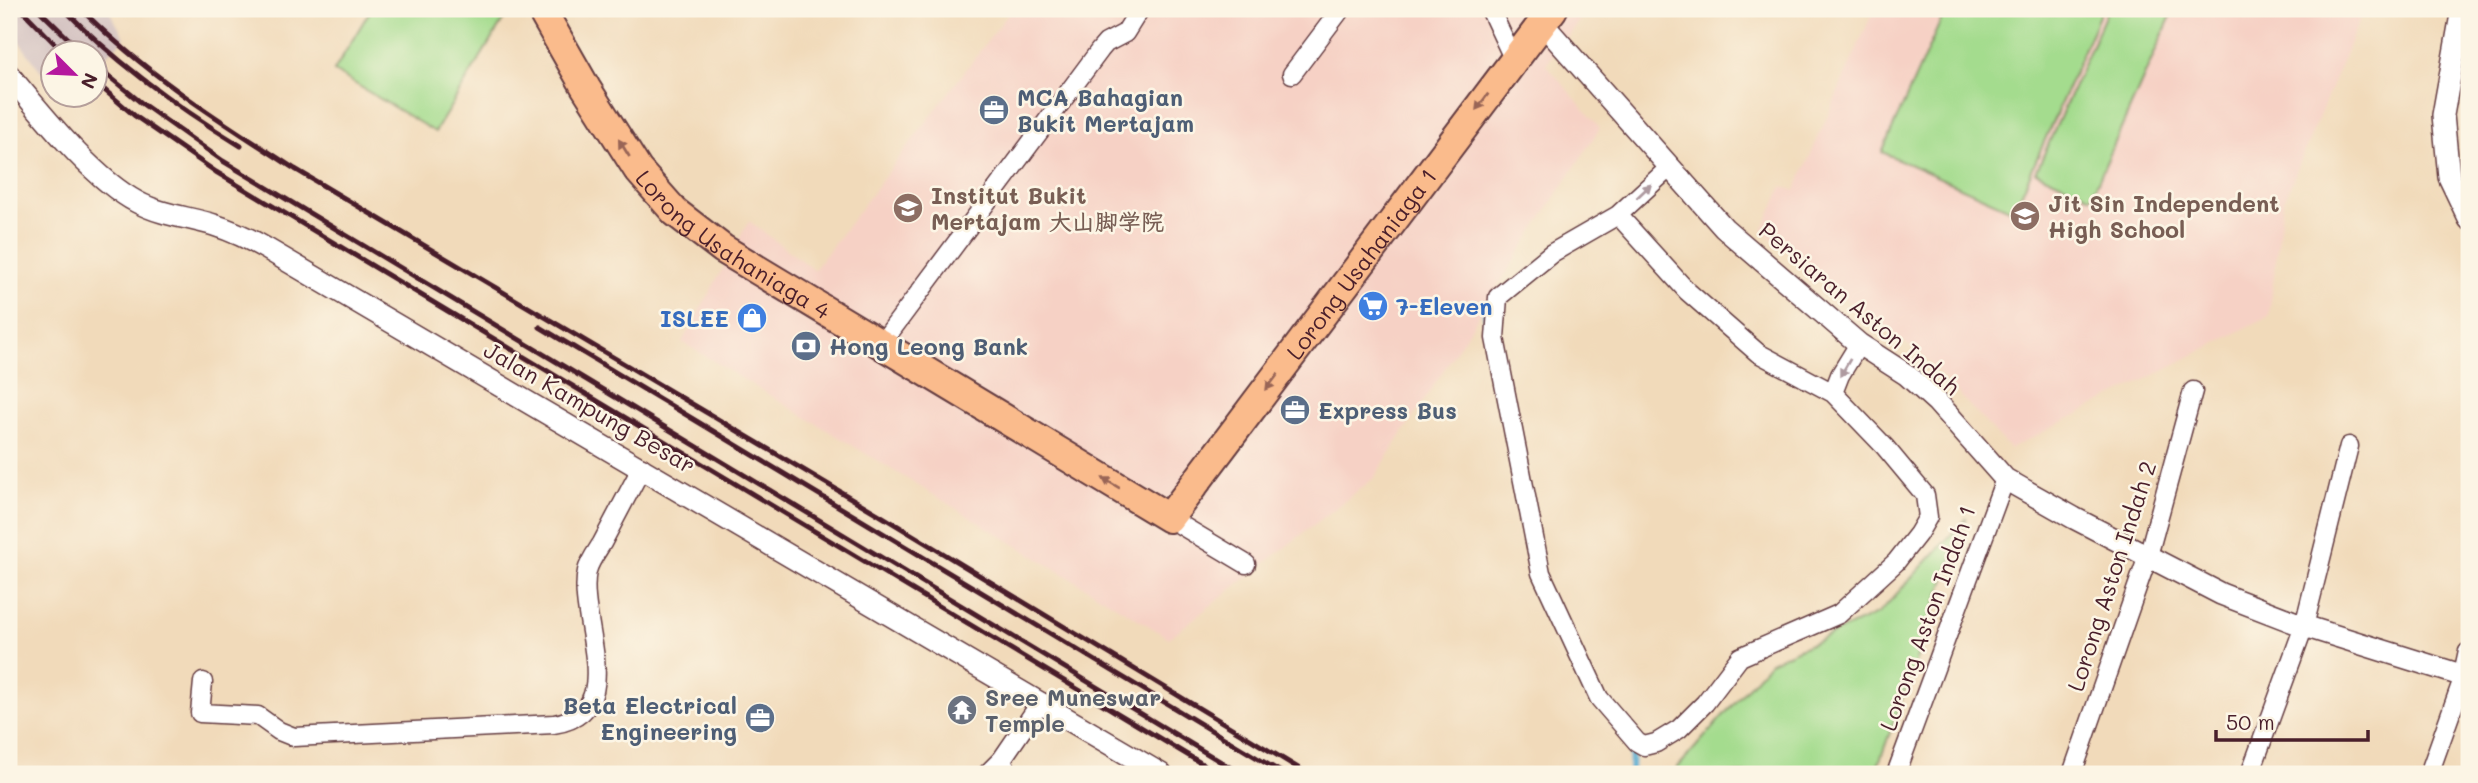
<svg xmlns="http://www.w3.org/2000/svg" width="2478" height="783" viewBox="0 0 2478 783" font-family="Mali,'LXGW WenKai TC',sans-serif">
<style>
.built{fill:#f6d1c5}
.industrial{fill:#d1bfbf}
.green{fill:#a4dc8e;stroke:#777e5c;stroke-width:2}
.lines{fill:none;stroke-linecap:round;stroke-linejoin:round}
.stream{stroke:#55aad1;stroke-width:6}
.minor-casing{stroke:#633b40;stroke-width:21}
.tertiary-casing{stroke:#633b40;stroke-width:24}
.primary-casing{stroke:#633b40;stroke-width:32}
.minor{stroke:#fff;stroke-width:18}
.tertiary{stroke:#fff;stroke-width:21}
.primary{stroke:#fabb8c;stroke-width:28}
.rail{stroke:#4a1f2b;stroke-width:5}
.oneway{fill:#996557}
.oneway2{fill:#ae9aa0}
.labels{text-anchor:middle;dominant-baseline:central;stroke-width:5;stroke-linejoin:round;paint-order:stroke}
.service-label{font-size:23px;font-weight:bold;fill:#4e5e75;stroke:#fcf5e5;text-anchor:start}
.education-label{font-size:23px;font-weight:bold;fill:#785e54;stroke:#fcf5e5;text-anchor:start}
.street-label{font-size:23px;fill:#4a1f2b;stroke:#fcf5e5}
.shop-label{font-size:23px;font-weight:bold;fill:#366cbe;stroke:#fcf5e5;text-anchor:start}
.worship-label{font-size:23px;font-weight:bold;fill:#5b616d;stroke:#fcf5e5;text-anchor:start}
</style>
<rect width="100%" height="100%" fill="#fcf5e5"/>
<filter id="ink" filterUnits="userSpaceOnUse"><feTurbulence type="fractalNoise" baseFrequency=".0143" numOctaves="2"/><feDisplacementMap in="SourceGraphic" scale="14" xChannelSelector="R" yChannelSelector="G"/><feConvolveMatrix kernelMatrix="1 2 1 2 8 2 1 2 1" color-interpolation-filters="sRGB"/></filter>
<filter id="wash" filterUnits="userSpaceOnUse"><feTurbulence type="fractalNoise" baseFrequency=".00686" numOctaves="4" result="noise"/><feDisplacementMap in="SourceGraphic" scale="28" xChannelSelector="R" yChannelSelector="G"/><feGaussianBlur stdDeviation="1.57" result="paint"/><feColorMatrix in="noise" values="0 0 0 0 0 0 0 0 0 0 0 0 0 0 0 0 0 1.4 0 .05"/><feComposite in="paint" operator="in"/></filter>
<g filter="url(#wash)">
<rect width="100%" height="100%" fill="#f1daba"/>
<path class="built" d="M 1012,9 L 1083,9 L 1101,22 L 1120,24 L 1128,9 L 1586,9 L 1579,21 L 1546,64 L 1600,128 L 1374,478 L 1169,638 L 682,342 L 749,221 L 814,270 Z
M 1874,9 L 2364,9 L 2283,203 L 2269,316 L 2010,449 L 1922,355 L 1825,284 L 1762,230 L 1783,186 L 1795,191 Z"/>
<path class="industrial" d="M 9,9 L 108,9 L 125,38 L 95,66 L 94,52 L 52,52 L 52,86 L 9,28 Z"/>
<path class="green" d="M 371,9 L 510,9 L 435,132 L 334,71 Z
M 1946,9 L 2102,9 L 2014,211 L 1882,152 Z
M 2108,9 L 2174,9 L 2091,197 L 2036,172 Z
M 1967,518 L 1875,774 L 1672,774 L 1770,662 L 1879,613 Z"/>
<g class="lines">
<path class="stream" d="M 1485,312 L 1488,330
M 1629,742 L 1632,745 L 1631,774"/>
</g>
</g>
<g filter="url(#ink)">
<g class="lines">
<g class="minor-casing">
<path id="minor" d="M 1490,9 L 1514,60
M 1292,74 L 1341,9
M 1618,215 L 1687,291 L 1758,353 L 1833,393 L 1885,447 L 1925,495 L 1928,517 L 1918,534 L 1896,562 L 1839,614 L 1740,657 L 1705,703 L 1679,729 L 1656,743 L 1644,746 L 1637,742 L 1599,698 L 1541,573 L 1495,338 L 1498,297 L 1552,253 L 1618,215 L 1670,167
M 881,344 L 1100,50 L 1106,43 L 1125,33 L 1140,9
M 1833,393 L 1840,375 L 1859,344
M 1169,518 L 1246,564
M 203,682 L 200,713 L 258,716 L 279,731 L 294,737 L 554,724 C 631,711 576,620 587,571 C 589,562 597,551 602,543 C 615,518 629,492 642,467
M 987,774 L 1002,759
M 1008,774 L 1002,759 L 1041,702
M 1896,774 L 2005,479
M 2072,774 L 2148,556 L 2193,391
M 2250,774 L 2304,626 L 2349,446
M 2429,774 L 2464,676"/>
</g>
<g class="tertiary-casing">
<path id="tertiary" d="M 2462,9 L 2443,115 L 2449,177 L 2469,219
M 1542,23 L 1724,228 L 1859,344 L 1907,375 L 1937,402 L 2005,479 L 2074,518 L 2221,594 L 2304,626 L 2464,676 L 2469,653
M 9,75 C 42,114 92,178 137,202 C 161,215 188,217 214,225 C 233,231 250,239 267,249 L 1161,774"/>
</g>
<g class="primary-casing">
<g id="primary">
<path id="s1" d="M 541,9 L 586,88 L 638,170 L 675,212 L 723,249 L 1169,518 L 1553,9"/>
</g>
</g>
<use href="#minor" class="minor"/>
<use href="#tertiary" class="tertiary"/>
<use href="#primary" class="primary"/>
<path class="rail" d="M 21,9 L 63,52
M 38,9 L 82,52
M 64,9 C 116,63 177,107 241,146
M 81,9 C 144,73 220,121 295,169 L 878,514 L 1308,774
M 94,64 L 144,105 L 223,161 L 1241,774
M 94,81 L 135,116 L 216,172 L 1219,774
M 540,327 L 1284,774"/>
</g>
<defs><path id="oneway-solid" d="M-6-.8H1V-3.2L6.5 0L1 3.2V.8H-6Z" transform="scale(1.75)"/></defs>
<g class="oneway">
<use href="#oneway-solid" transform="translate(1482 102) rotate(127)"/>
<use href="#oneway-solid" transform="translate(624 148) rotate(-122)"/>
<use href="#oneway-solid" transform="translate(1272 382) rotate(127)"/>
<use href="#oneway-solid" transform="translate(1111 483) rotate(-149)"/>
</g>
<g class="oneway2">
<use href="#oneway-solid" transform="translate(1644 191) rotate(-43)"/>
<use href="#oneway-solid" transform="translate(1845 368) rotate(120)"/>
</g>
</g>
<defs>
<g id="office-disc" transform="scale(1.575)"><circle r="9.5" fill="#5c6f8a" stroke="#fcf5e5"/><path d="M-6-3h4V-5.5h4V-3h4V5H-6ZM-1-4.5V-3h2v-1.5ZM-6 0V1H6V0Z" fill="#fff"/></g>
<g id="university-disc" transform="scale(1.575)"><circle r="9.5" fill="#8d6e63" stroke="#fcf5e5"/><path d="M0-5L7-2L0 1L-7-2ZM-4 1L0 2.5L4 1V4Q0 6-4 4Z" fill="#fff"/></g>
<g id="school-disc" transform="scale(1.575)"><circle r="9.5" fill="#8d6e63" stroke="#fcf5e5"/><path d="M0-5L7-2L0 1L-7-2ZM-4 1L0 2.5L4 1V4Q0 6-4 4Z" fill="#fff"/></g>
<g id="supermarket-disc" transform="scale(1.575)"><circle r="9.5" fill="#3f7fe0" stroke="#fcf5e5"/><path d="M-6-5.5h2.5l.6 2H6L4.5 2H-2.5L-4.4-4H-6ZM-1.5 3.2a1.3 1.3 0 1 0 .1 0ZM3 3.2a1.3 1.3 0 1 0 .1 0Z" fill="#fff"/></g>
<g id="shop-disc" transform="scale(1.575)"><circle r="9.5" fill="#3f7fe0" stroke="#fcf5e5"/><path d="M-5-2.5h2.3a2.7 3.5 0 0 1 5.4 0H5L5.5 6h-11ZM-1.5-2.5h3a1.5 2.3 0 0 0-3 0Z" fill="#fff"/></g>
<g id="bank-disc" transform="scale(1.575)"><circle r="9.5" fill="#5c6f8a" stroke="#fcf5e5"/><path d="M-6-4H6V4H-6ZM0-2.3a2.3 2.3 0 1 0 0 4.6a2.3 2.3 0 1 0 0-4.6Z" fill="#fff"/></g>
<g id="temple-disc" transform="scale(1.575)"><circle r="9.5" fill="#6b7280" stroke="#fcf5e5"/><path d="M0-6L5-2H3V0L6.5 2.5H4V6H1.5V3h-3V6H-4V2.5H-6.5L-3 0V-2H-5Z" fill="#fff"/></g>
</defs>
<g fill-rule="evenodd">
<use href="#office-disc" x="994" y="110"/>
<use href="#university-disc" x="908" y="208"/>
<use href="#school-disc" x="2025" y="216"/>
<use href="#supermarket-disc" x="1373" y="306"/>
<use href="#shop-disc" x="752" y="318"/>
<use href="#bank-disc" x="806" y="346"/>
<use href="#office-disc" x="1295" y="410"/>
<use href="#temple-disc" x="962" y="710"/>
<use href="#office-disc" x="760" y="718"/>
</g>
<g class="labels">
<g class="service-label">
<text x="1017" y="97">MCA Bahagian<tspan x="1017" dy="26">Bukit Mertajam</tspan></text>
<text x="829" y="346">Hong Leong Bank</text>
<text x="1318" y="410">Express Bus</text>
<text x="737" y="705" text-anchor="end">Beta Electrical<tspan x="737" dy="26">Engineering</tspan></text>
</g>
<g class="education-label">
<text x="931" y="195">Institut Bukit<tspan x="931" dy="26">Mertajam 大山脚学院</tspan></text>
<text x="2048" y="203">Jit Sin Independent<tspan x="2048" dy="26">High School</tspan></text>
</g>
<g class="street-label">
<text stroke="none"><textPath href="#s1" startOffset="310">Lorong Usahaniaga 4</textPath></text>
<text stroke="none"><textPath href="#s1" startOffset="1144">Lorong Usahaniaga 1</textPath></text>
<text transform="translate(1860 308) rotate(40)">Persiaran Aston Indah</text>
<text transform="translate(590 407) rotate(30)">Jalan Kampung Besar</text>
<text transform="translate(2111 576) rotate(-72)">Lorong Aston Indah 2</text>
<text transform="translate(1927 618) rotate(-70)">Lorong Aston Indah 1</text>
</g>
<g class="shop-label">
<text x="1396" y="306">7-Eleven</text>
<text x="729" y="318" text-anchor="end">ISLEE</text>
</g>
<g class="worship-label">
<text x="985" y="697">Sree Muneswar<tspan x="985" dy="26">Temple</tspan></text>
</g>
</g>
<rect width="2478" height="783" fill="none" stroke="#fcf5e5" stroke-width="35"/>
<g transform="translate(74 74) rotate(114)"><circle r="33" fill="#fcf5e5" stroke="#b59f9b" stroke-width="2"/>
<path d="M0-5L12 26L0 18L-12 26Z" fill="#b5179e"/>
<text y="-10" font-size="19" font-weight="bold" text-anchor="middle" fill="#4a1f2b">N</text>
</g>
<path d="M2216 730v10h152v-10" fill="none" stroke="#4a1f2b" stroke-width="3.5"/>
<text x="2226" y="730" font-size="21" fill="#4a1f2b" stroke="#fcf5e5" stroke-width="5" paint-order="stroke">50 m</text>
</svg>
